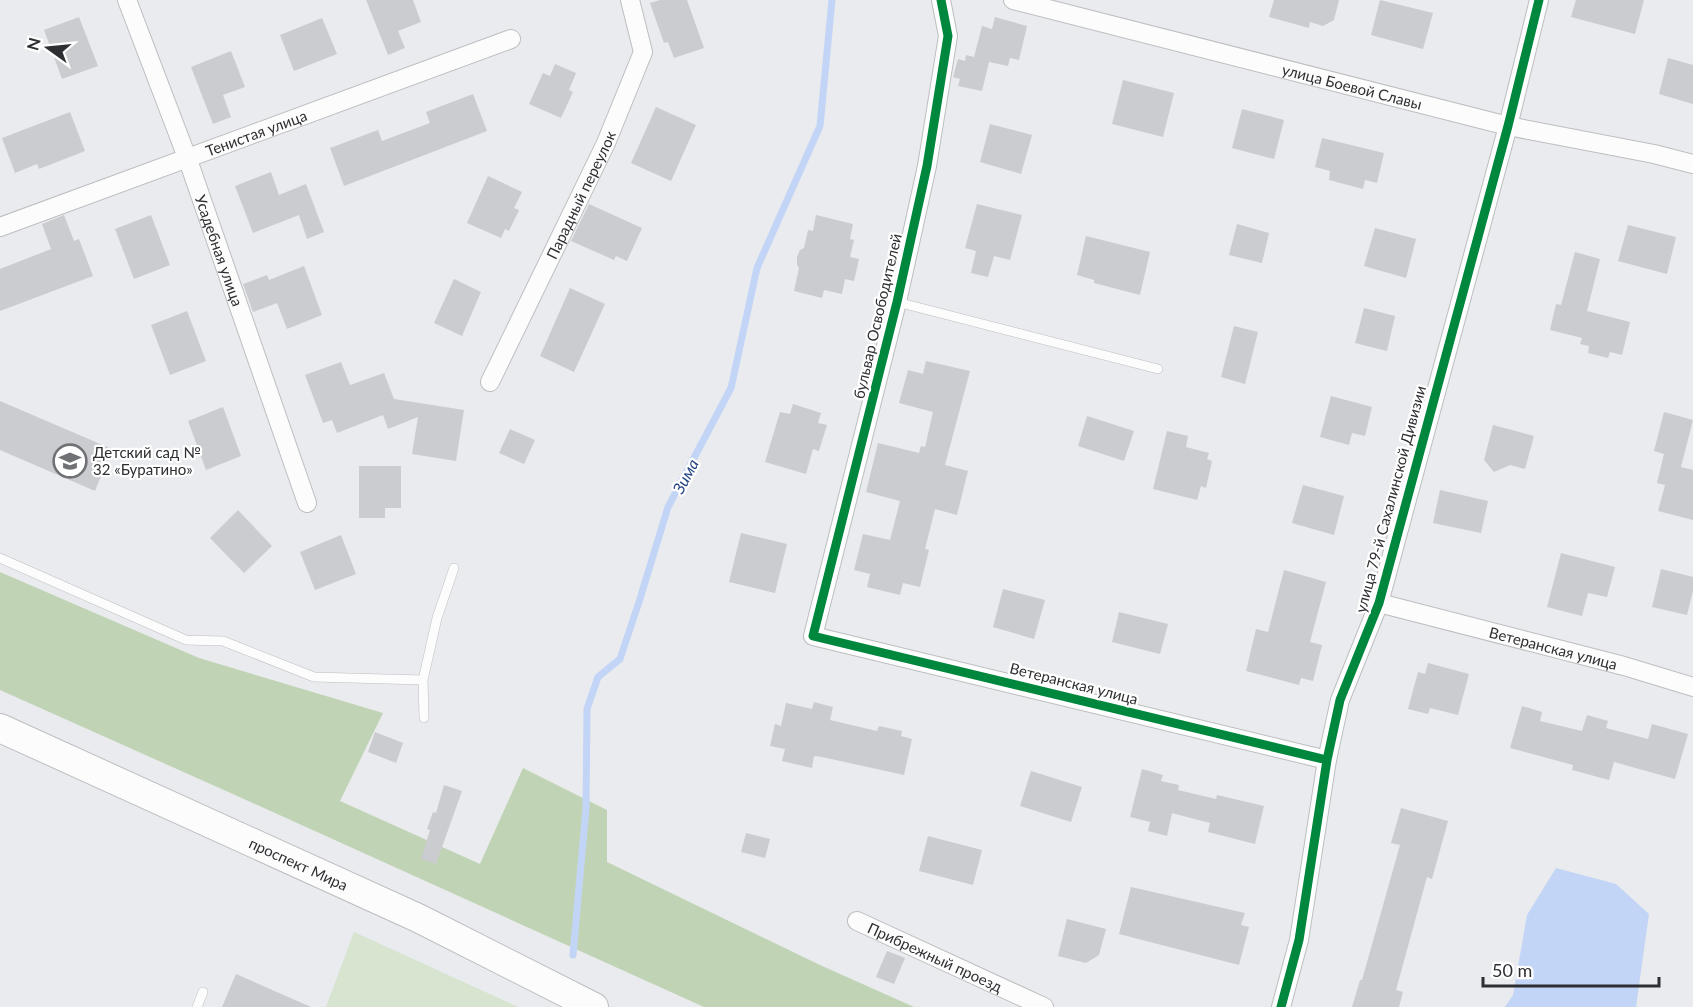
<svg xmlns="http://www.w3.org/2000/svg" width="1693" height="1007" viewBox="0 0 1693 1007" font-family="Lato,sans-serif">
<style>
.green{fill:#d6e4d0}
.forest{fill:#c0d4b5}
.water{fill:#c3d5f6}
.lines{fill:none;stroke-linecap:round;stroke-linejoin:round}
.stream{stroke:#c3d5f6;stroke-width:7}
.building{fill:#cbcccf}
.lane-casing{stroke:#bcbec0;stroke-width:10}
.street-casing{stroke:#bcbec0;stroke-width:20}
.primary-casing{stroke:#bcbec0;stroke-width:30}
.lane{stroke:#fcfcfc;stroke-width:9}
.street{stroke:#fcfcfc;stroke-width:18}
.primary{stroke:#fcfcfc;stroke-width:28}
.cycleway-casing{stroke:#fff;stroke-width:13}
.cycleway{stroke:#00873e;stroke-width:9}
.labels{text-anchor:middle;dominant-baseline:central;stroke-width:4.5;stroke-linejoin:round;paint-order:stroke}
.street-label{font-size:15px;fill:#2e2f32;stroke:#fff}
.poi-label{font-size:15px;fill:#2e2f32;stroke:#fff;text-anchor:start}
.water-label{font-size:16px;font-style:italic;fill:#224284;stroke:#fff}
</style>
<rect width="100%" height="100%" fill="#e9ebee"/>
<path class="green" d="M 354,932 L 518,1007 L 326,1007 Z"/>
<path class="forest" d="M 0,572 L 199,658 L 383,713 L 340,801 L 480,864 L 523,768 L 607,810 L 607,862 L 820,965 L 914,1007 L 704,1007 L 235,795 L 0,690 Z"/>
<path class="water" d="M 1556,868 L 1616,884 L 1649,914 L 1636,1007 L 1505,1007 L 1513,995 L 1527,915 Z"/>
<g class="lines">
<path class="stream" d="M 573,955 L 586,808 L 587,709 L 598,677 L 620,659 L 639,602 L 668,507 L 731,388 L 757,268 L 820,126 L 832,0"/>
</g>
<path class="building" d="M 366,0 L 413,0 L 421,22 L 398,31 L 405,48 L 388,55 Z
M 660,0 L 687,0 L 704,48 L 674,58 L 668,42 L 664,43 L 650,3 Z
M 1274,0 L 1339,0 L 1334,20 L 1323,26 L 1310,22 L 1309,28 L 1269,17 Z
M 1380,0 L 1433,13 L 1423,49 L 1371,35 Z
M 1576,0 L 1644,0 L 1635,34 L 1571,17 Z
M 79,17 L 98,66 L 62,79 L 44,30 Z
M 995,17 L 1027,26 L 1019,60 L 1010,58 L 1008,66 L 989,62 L 982,91 L 958,86 L 960,79 L 953,77 L 958,59 L 965,61 L 966,55 L 974,57 L 982,26 L 992,29 Z
M 322,18 L 337,54 L 294,71 L 280,35 Z
M 231,51 L 245,87 L 223,95 L 231,117 L 213,124 L 191,67 Z
M 1668,58 L 1693,65 L 1693,104 L 1659,94 Z
M 555,64 L 576,73 L 569,90 L 573,92 L 561,118 L 529,104 L 543,73 L 550,76 Z
M 1123,80 L 1174,93 L 1163,137 L 1112,124 Z
M 473,94 L 487,131 L 344,186 L 330,148 L 378,130 L 382,141 L 430,123 L 426,112 Z
M 656,107 L 696,125 L 671,181 L 631,163 Z
M 1242,109 L 1284,120 L 1274,159 L 1232,148 Z
M 70,112 L 85,151 L 39,169 L 37,164 L 15,173 L 2,138 Z
M 990,124 L 1032,135 L 1021,174 L 980,162 Z
M 1322,138 L 1384,153 L 1377,183 L 1365,180 L 1363,189 L 1329,180 L 1330,171 L 1315,167 Z
M 271,172 L 279,195 L 306,184 L 324,232 L 307,239 L 299,215 L 253,233 L 235,186 Z
M 488,176 L 522,192 L 514,208 L 519,210 L 509,231 L 505,229 L 501,238 L 467,223 Z
M 589,204 L 642,228 L 627,261 L 616,256 L 614,260 L 571,241 Z
M 977,204 L 1022,215 L 1010,260 L 994,256 L 988,277 L 971,273 L 976,251 L 965,248 Z
M 64,215 L 74,241 L 79,239 L 93,276 L 0,311 L 0,269 L 51,249 L 42,224 Z
M 151,215 L 170,265 L 134,279 L 115,229 Z
M 816,215 L 853,224 L 850,239 L 854,240 L 850,257 L 859,259 L 854,281 L 845,279 L 842,294 L 824,290 L 822,298 L 794,291 L 799,268 L 797,265 L 797,257 L 800,250 L 804,248 L 808,230 L 813,231 Z
M 1237,224 L 1269,233 L 1262,263 L 1229,255 Z
M 1628,225 L 1676,237 L 1667,274 L 1618,261 Z
M 1375,228 L 1416,239 L 1406,278 L 1364,266 Z
M 1086,236 L 1150,252 L 1140,295 L 1094,283 L 1094,280 L 1077,275 Z
M 1575,252 L 1600,259 L 1587,311 L 1630,322 L 1622,355 L 1610,352 L 1608,358 L 1588,353 L 1589,346 L 1580,344 L 1582,338 L 1550,330 L 1556,304 L 1561,305 Z
M 304,266 L 322,315 L 287,329 L 277,303 L 253,312 L 243,284 L 267,275 L 269,280 Z
M 454,279 L 481,292 L 462,336 L 434,323 Z
M 570,288 L 605,304 L 574,372 L 540,356 Z
M 1364,308 L 1395,316 L 1387,351 L 1355,343 Z
M 187,311 L 206,361 L 170,375 L 151,325 Z
M 1234,326 L 1258,332 L 1245,384 L 1221,377 Z
M 926,361 L 970,371 L 945,465 L 968,471 L 957,515 L 935,509 L 925,549 L 929,550 L 920,587 L 903,583 L 900,595 L 867,587 L 870,574 L 854,570 L 863,534 L 890,540 L 900,501 L 866,492 L 878,443 L 919,453 L 921,446 L 925,447 L 933,412 L 899,403 L 908,370 L 923,374 Z
M 341,362 L 350,385 L 384,373 L 394,399 L 464,410 L 456,461 L 412,454 L 418,417 L 388,429 L 383,415 L 337,433 L 332,420 L 323,423 L 305,375 Z
M 1331,396 L 1372,407 L 1365,436 L 1352,433 L 1349,445 L 1320,437 Z
M 0,401 L 112,449 L 95,491 L 0,450 Z
M 793,404 L 821,413 L 818,423 L 827,425 L 819,451 L 813,449 L 806,474 L 765,462 L 780,412 L 790,414 Z
M 223,407 L 241,456 L 206,470 L 188,421 Z
M 1664,412 L 1693,420 L 1681,467 L 1693,470 L 1693,520 L 1658,511 L 1665,485 L 1657,483 L 1664,454 L 1654,451 Z
M 1087,416 L 1134,431 L 1124,461 L 1078,446 Z
M 1493,425 L 1534,436 L 1525,469 L 1510,465 L 1494,472 L 1484,460 Z
M 510,429 L 535,440 L 524,464 L 499,453 Z
M 1167,431 L 1188,436 L 1186,447 L 1209,453 L 1207,459 L 1212,461 L 1206,488 L 1201,486 L 1197,500 L 1153,489 Z
M 359,466 L 401,466 L 401,508 L 385,508 L 385,518 L 359,518 Z
M 1303,485 L 1344,496 L 1334,535 L 1292,523 Z
M 1440,490 L 1488,501 L 1481,533 L 1433,523 Z
M 238,510 L 272,546 L 244,573 L 210,538 Z
M 741,533 L 787,544 L 775,593 L 729,582 Z
M 341,535 L 356,574 L 315,590 L 300,552 Z
M 1561,553 L 1615,567 L 1607,597 L 1588,593 L 1582,616 L 1547,607 Z
M 1661,569 L 1693,577 L 1693,591 L 1687,615 L 1652,607 Z
M 1284,570 L 1326,582 L 1310,642 L 1322,645 L 1313,681 L 1301,678 L 1299,685 L 1246,671 L 1256,629 L 1268,632 Z
M 1003,589 L 1045,600 L 1034,639 L 993,627 Z
M 1119,612 L 1168,624 L 1160,654 L 1112,642 Z
M 1428,663 L 1469,674 L 1458,715 L 1430,708 L 1428,714 L 1408,709 L 1418,672 L 1425,674 Z
M 814,702 L 833,707 L 830,720 L 877,731 L 879,726 L 902,731 L 901,736 L 912,739 L 904,775 L 822,757 L 814,756 L 812,768 L 782,761 L 785,749 L 770,746 L 775,724 L 781,726 L 786,703 L 812,709 Z
M 1522,706 L 1542,712 L 1540,721 L 1582,731 L 1587,715 L 1608,721 L 1606,728 L 1648,739 L 1652,724 L 1688,734 L 1675,779 L 1614,762 L 1609,780 L 1572,770 L 1573,765 L 1510,748 Z
M 375,732 L 403,743 L 396,763 L 368,752 Z
M 1142,769 L 1163,775 L 1161,781 L 1179,785 L 1178,790 L 1216,799 L 1217,795 L 1264,806 L 1255,844 L 1208,832 L 1210,823 L 1172,813 L 1167,836 L 1148,831 L 1150,822 L 1130,817 Z
M 1031,771 L 1082,787 L 1071,822 L 1020,806 Z
M 444,785 L 462,791 L 436,864 L 421,859 L 430,830 L 427,829 L 433,812 L 436,813 Z
M 1401,808 L 1448,821 L 1432,879 L 1427,877 L 1396,990 L 1403,992 L 1399,1007 L 1352,1007 L 1360,980 L 1362,980 L 1400,845 L 1391,843 Z
M 746,833 L 770,839 L 765,858 L 741,852 Z
M 928,836 L 982,850 L 973,885 L 919,871 Z
M 1131,887 L 1245,913 L 1241,925 L 1249,927 L 1239,965 L 1119,934 Z
M 1067,919 L 1106,929 L 1099,955 L 1086,963 L 1058,956 Z
M 887,951 L 905,958 L 894,984 L 876,977 Z
M 236,974 L 311,1007 L 222,1007 Z"/>
<g class="lines">
<g class="lane-casing">
<path id="lane" d="M 897,302 L 1158,369
M 0,558 L 186,640 L 223,641 L 314,677 L 423,680 L 424,718
M 423,680 L 437,618 L 454,568
M 197,1007 L 203,992"/>
</g>
<g class="street-casing">
<g id="street">
<path id="s1" d="M 127,0 L 188,160 L 307,503"/>
<path d="M 941,0 L 948,36 L 927,166 L 897,302 L 813,636 L 1327,760"/>
<path id="s2" d="M 1013,0 L 1508,126 L 1654,154 L 1693,164"/>
<path id="s3" d="M 0,227 L 511,39"/>
<path id="s4" d="M 490,382 L 606,143 L 643,52 L 630,0"/>
<path id="s5" d="M 1379,603 L 1624,666 L 1693,687"/>
<path id="s6" d="M 857,921 L 1044,1007"/>
<path d="M 1281,1007 L 1299,940 L 1327,760 L 1340,700 L 1379,603 L 1508,126 L 1539,0"/>
</g>
</g>
<g class="primary-casing">
<g id="primary">
<path id="s7" d="M 0,728 L 418,918 L 594,1007"/>
</g>
</g>
<use href="#lane" class="lane"/>
<use href="#street" class="street"/>
<use href="#primary" class="primary"/>
<g class="cycleway-casing">
<path id="cycleway" d="M 941,0 L 948,36 L 927,166 L 897,302 L 813,636 L 1327,760
M 1281,1007 L 1299,940 L 1327,760 L 1340,700 L 1379,603 L 1508,126 L 1539,0"/>
</g>
<use href="#cycleway" class="cycleway"/>
</g>
<defs>
<g id="school-ring" transform="scale(1.725)"><circle r="9.5" fill="#fff" stroke="#6f7174" stroke-width="1.5"/><path d="M0-5L7-2L0 1L-7-2ZM-4 1L0 2.5L4 1V4Q0 6-4 4Z" fill="#6f7174"/></g>
</defs>
<g fill-rule="evenodd">
<use href="#school-ring" x="70" y="461"/>
</g>
<g class="labels">
<g class="street-label">
<text stroke="none"><textPath href="#s2" startOffset="350">улица Боевой Славы</textPath></text>
<text stroke="none"><textPath href="#s3" startOffset="273">Тенистая улица</textPath></text>
<text stroke="none"><textPath href="#s4" startOffset="208">Парадный переулок</textPath></text>
<text stroke="none"><textPath href="#s1" startOffset="267">Усадебная улица</textPath></text>
<text transform="translate(877 316) rotate(-77)">бульвар Освободителей</text>
<text transform="translate(1390 499) rotate(-75)">улица 79-й Сахалинской Дивизии</text>
<text stroke="none"><textPath href="#s5" startOffset="180">Ветеранская улица</textPath></text>
<text transform="translate(1074 683) rotate(14)">Ветеранская улица</text>
<text stroke="none"><textPath href="#s7" startOffset="328">проспект Мира</textPath></text>
<text stroke="none"><textPath href="#s6" startOffset="86">Прибрежный проезд</textPath></text>
</g>
<g class="poi-label">
<text x="93" y="452">Детский сад №<tspan x="93" dy="17">32 «Буратино»</tspan></text>
</g>
<g class="water-label">
<text transform="translate(685 476) rotate(-62)">Зима</text>
</g>
</g>
<g transform="translate(48 48) rotate(285)" stroke="#ffffff" stroke-width="4.5" paint-order="stroke">
<path d="M0-4.5L10 22L0 15L-10 22Z" fill="#2e2f32"/>
<text y="-9" font-size="16" font-weight="bold" text-anchor="middle" fill="#2e2f32">N</text>
</g>
<path d="M1483 977v9h176v-9" fill="none" stroke="#2e2f32" stroke-width="3"/>
<text x="1492" y="977" font-size="18" fill="#2e2f32" stroke="#ffffff" stroke-width="4.5" paint-order="stroke">50 m</text>
</svg>
